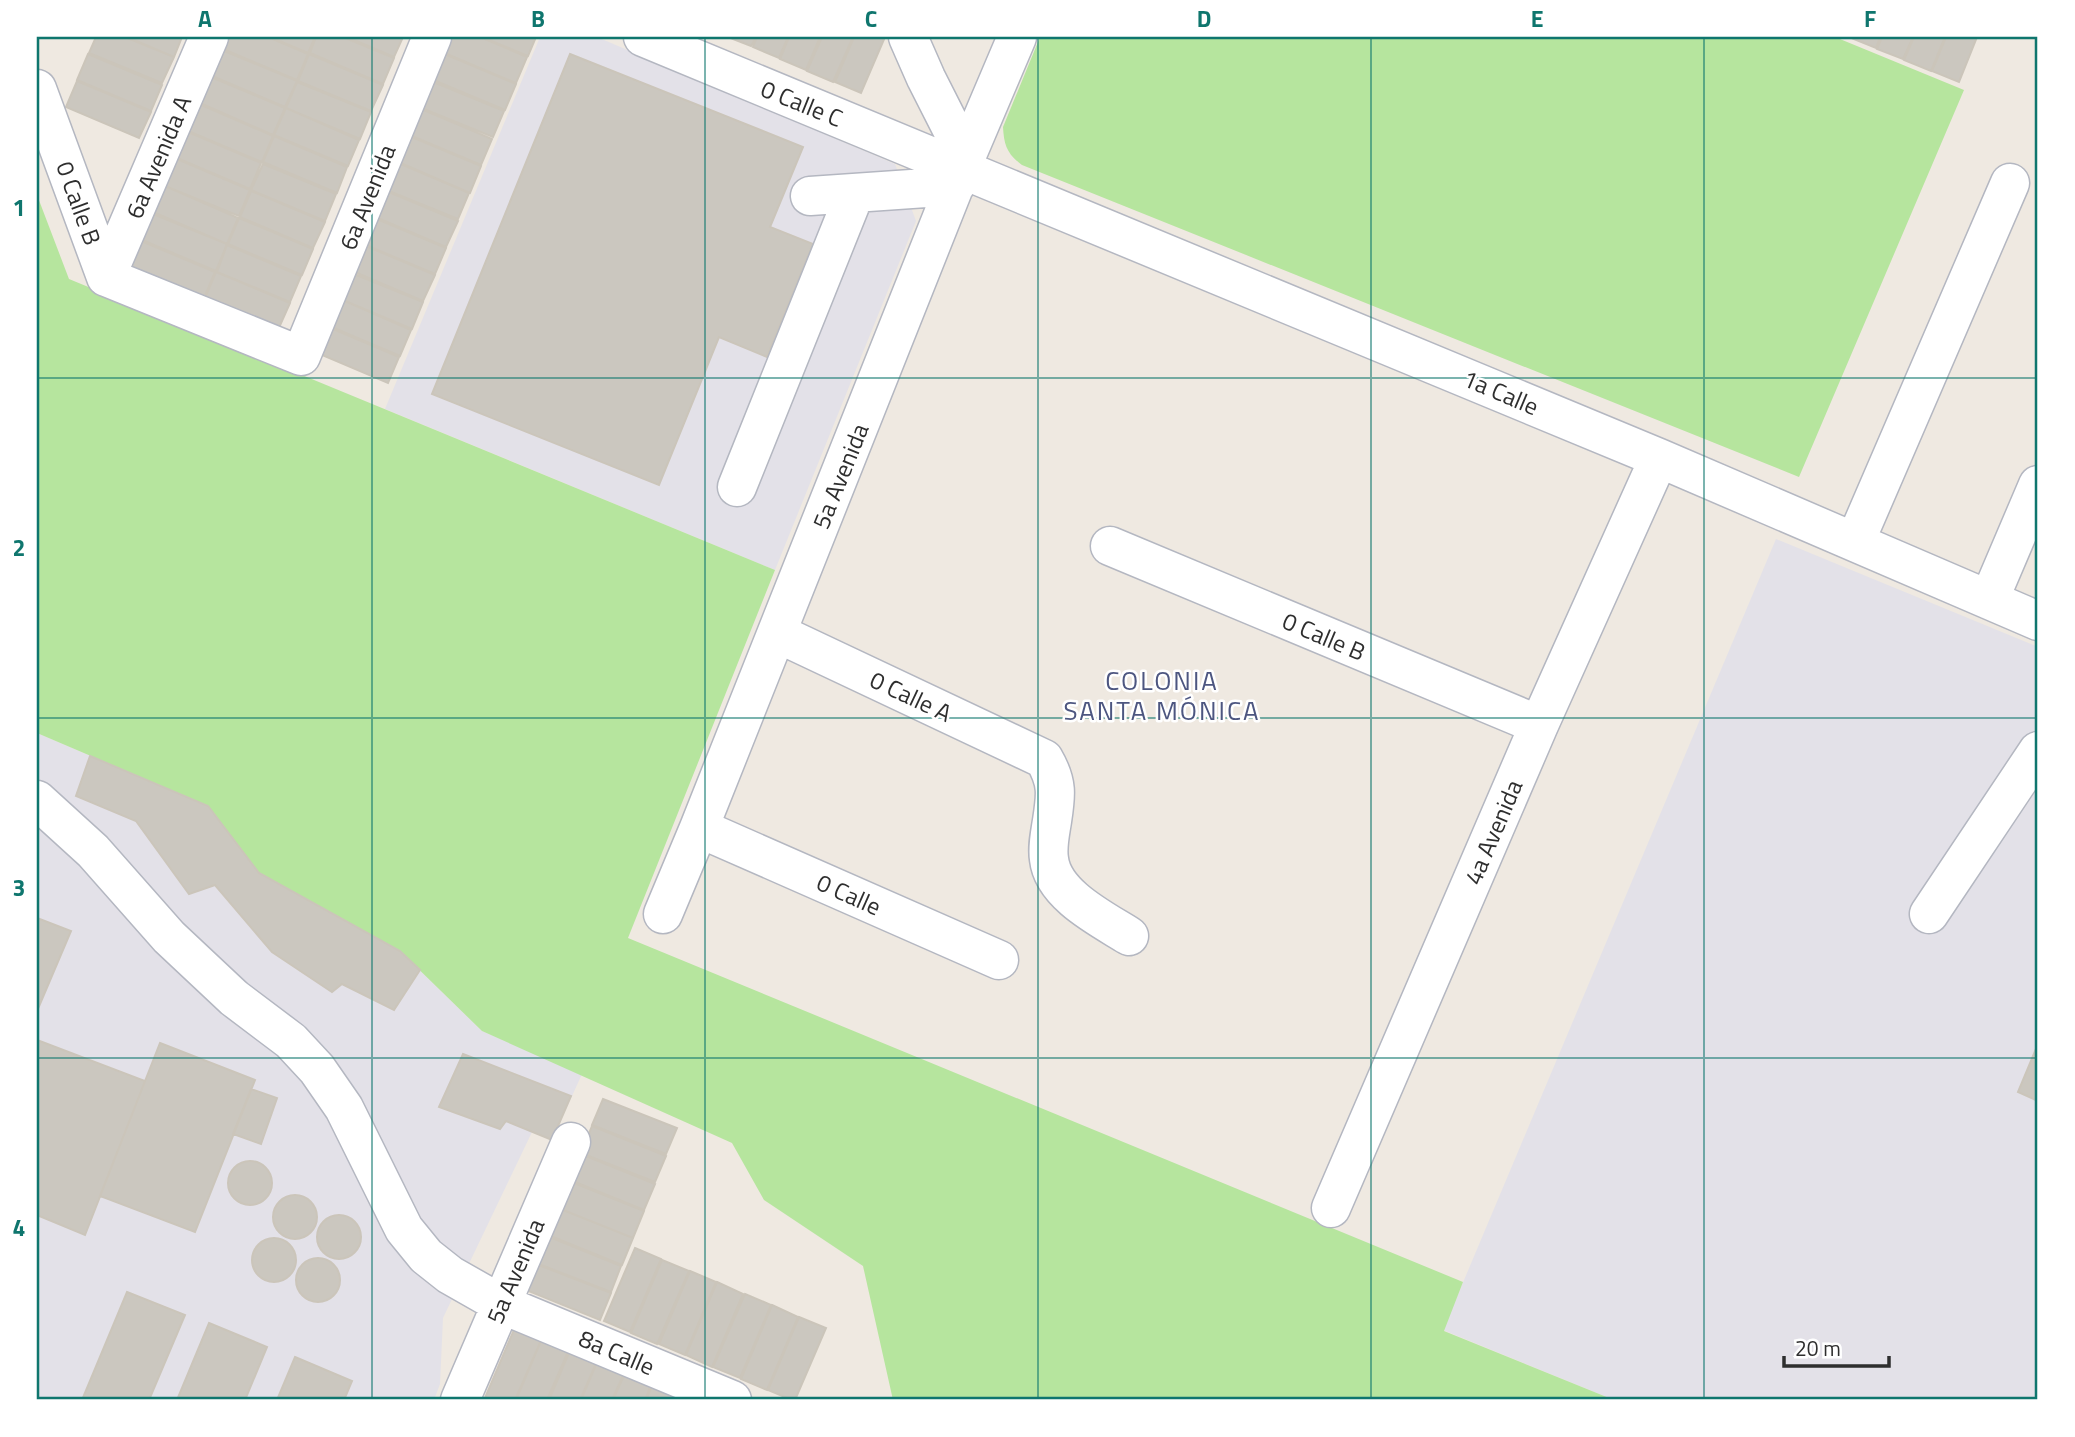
<svg xmlns="http://www.w3.org/2000/svg" width="2075" height="1437" viewBox="0 0 2075 1437" font-family="'Titillium Web',sans-serif">
<style>
.industrial{fill:#e3e1e8}
.green{fill:#b6e59e}
.building{fill:#cbc7bf;stroke:#cbc5ba;stroke-width:2}
.lines{fill:none;stroke-linecap:round;stroke-linejoin:round}
.minor-casing{stroke:#b4b7c1;stroke-width:41}
.minor{stroke:#fff;stroke-width:38}
.grid{fill:none;stroke:#0f766e;stroke-width:2;stroke-opacity:0.55}
.labels{text-anchor:middle;dominant-baseline:central;stroke-width:5;stroke-linejoin:round;paint-order:stroke}
.street-label{font-size:24px;fill:#2e2e2e;stroke:#fff}
.neighbourhood-label{font-size:26px;letter-spacing:2px;fill:#4d5680;stroke:#fff}
.neatline{fill:none;stroke:#0f766e;stroke-width:2.5}
.grid-label{font-size:23px;text-anchor:middle;font-weight:bold;fill:#0f766e}
</style>
<rect width="100%" height="100%" fill="#efe9e1"/>
<path class="industrial" d="M 540,37 L 597,37 L 895,164 L 916,221 L 775,570 L 385,409 Z
M 1776,539 L 2038,647 L 2038,1400 L 1614,1400 L 1443,1330 Z
M 37,733 L 208,806 L 259,873 L 400,951 L 482,1031 L 582,1074 L 552,1140 L 532,1132 L 443,1318 L 440,1384 L 434,1400 L 37,1400 Z"/>
<path class="green" d="M 1040,37 L 1835,37 L 1964,90 L 1799,477 L 1022,165 C 1007,154 1004,145 1003,127 Z
M 37,195 L 69,279 L 775,570 L 628,938 L 1463,1282 L 1444,1331 L 1614,1400 L 893,1400 L 863,1266 L 764,1200 L 732,1143 L 482,1031 L 400,951 L 259,873 L 208,806 L 37,733 Z"/>
<path class="building" d="M 96,37 L 125,37 L 174,57 L 162,83 L 89,53 Z
M 127,37 L 182,37 L 174,57 Z
M 228,37 L 268,37 L 308,54 L 297,80 L 223,49 Z
M 270,37 L 315,37 L 308,53 Z
M 316,37 L 343,37 L 394,58 L 383,84 L 310,53 Z
M 347,37 L 403,37 L 394,57 Z
M 449,37 L 480,37 L 527,57 L 516,83 L 442,52 Z
M 482,37 L 536,37 L 528,56 Z
M 728,37 L 756,37 L 751,46 Z
M 757,37 L 788,37 L 779,58 L 753,47 Z
M 789,37 L 820,37 L 806,70 L 780,59 Z
M 822,37 L 853,37 L 833,82 L 807,71 Z
M 854,37 L 885,37 L 861,93 L 835,82 Z
M 1849,37 L 1880,37 L 1876,48 Z
M 1882,37 L 1913,37 L 1903,59 L 1877,49 Z
M 1914,37 L 1945,37 L 1931,71 L 1904,60 Z
M 1946,37 L 1977,37 L 1959,82 L 1932,71 Z
M 222,50 L 297,81 L 285,107 L 212,76 Z
M 442,53 L 516,84 L 505,110 L 431,79 Z
M 88,54 L 162,85 L 151,111 L 77,80 Z
M 309,54 L 383,85 L 371,111 L 298,81 Z
M 570,54 L 803,147 L 770,227 L 813,244 L 767,357 L 719,337 L 659,485 L 432,394 Z
M 211,77 L 285,108 L 273,135 L 200,103 Z
M 77,81 L 151,112 L 139,138 L 66,107 Z
M 431,81 L 504,111 L 493,137 L 419,107 Z
M 297,82 L 371,112 L 360,139 L 286,108 Z
M 199,104 L 273,136 L 262,162 L 188,131 Z
M 286,108 L 359,140 L 348,166 L 274,135 Z
M 419,108 L 492,139 L 481,165 L 407,134 Z
M 188,132 L 261,163 L 250,189 L 177,158 Z
M 407,135 L 481,166 L 470,193 L 396,161 Z
M 274,136 L 347,167 L 337,193 L 263,162 Z
M 177,159 L 250,190 L 239,216 L 165,186 Z
M 396,162 L 469,193 L 458,219 L 384,189 Z
M 263,164 L 336,194 L 325,221 L 251,190 Z
M 165,186 L 238,218 L 227,244 L 153,212 Z
M 384,190 L 458,221 L 446,247 L 373,216 Z
M 251,191 L 325,222 L 313,248 L 240,217 Z
M 153,214 L 227,244 L 216,271 L 142,240 Z
M 372,217 L 446,248 L 435,274 L 361,243 Z
M 239,218 L 313,249 L 302,275 L 228,244 Z
M 141,241 L 215,272 L 204,298 L 130,267 Z
M 361,244 L 435,275 L 423,301 L 350,270 Z
M 227,245 L 301,276 L 290,302 L 217,272 Z
M 216,272 L 290,303 L 278,330 L 205,298 Z
M 349,272 L 423,302 L 412,329 L 338,298 Z
M 338,298 L 411,330 L 400,356 L 327,325 Z
M 326,326 L 399,357 L 388,383 L 315,352 Z
M 90,756 L 208,806 L 259,873 L 400,951 L 420,970 L 394,1010 L 342,984 L 332,992 L 272,952 L 215,885 L 189,894 L 136,821 L 76,796 Z
M 37,918 L 71,931 L 37,1011 Z
M 37,1040 L 145,1081 L 85,1235 L 37,1215 Z
M 160,1043 L 255,1080 L 195,1232 L 100,1196 Z
M 2038,1044 L 2038,1101 L 2018,1092 Z
M 463,1054 L 571,1096 L 552,1140 L 506,1121 L 500,1129 L 439,1107 Z
M 251,1089 L 277,1098 L 261,1144 L 233,1134 Z
M 603,1099 L 677,1128 L 666,1154 L 592,1125 Z
M 592,1126 L 666,1156 L 655,1182 L 581,1153 Z
M 581,1154 L 655,1184 L 644,1210 L 570,1180 Z
M228 1183a22 22 0 1 1 44 0a22 22 0 1 1-44 0Z
M 569,1181 L 644,1211 L 633,1238 L 558,1208 Z
M273 1217a22 22 0 1 1 44 0a22 22 0 1 1-44 0Z
M 558,1208 L 633,1238 L 622,1265 L 548,1235 Z
M317 1237a22 22 0 1 1 44 0a22 22 0 1 1-44 0Z
M 547,1236 L 621,1266 L 611,1292 L 536,1263 Z
M252 1260a22 22 0 1 1 44 0a22 22 0 1 1-44 0Z
M 635,1248 L 661,1259 L 630,1332 L 604,1321 Z
M296 1280a22 22 0 1 1 44 0a22 22 0 1 1-44 0Z
M 662,1260 L 689,1271 L 657,1344 L 631,1333 Z
M 536,1264 L 611,1293 L 600,1320 L 526,1290 Z
M 690,1271 L 716,1282 L 685,1355 L 659,1344 Z
M 717,1282 L 743,1294 L 712,1367 L 686,1355 Z
M 127,1292 L 185,1315 L 149,1400 L 82,1400 Z
M 745,1294 L 771,1305 L 740,1378 L 713,1367 Z
M 772,1305 L 798,1317 L 767,1390 L 741,1379 Z
M 799,1317 L 826,1328 L 795,1400 L 792,1400 L 768,1390 Z
M 209,1323 L 267,1347 L 245,1400 L 177,1400 Z
M 516,1325 L 543,1336 L 515,1400 L 490,1400 L 485,1398 Z
M 543,1336 L 570,1347 L 547,1400 L 516,1400 Z
M 571,1348 L 598,1359 L 580,1400 L 549,1400 Z
M 295,1357 L 352,1381 L 344,1400 L 277,1400 Z
M 598,1360 L 625,1371 L 612,1400 L 581,1400 Z
M 626,1371 L 652,1382 L 645,1400 L 613,1400 Z
M 653,1383 L 680,1394 L 677,1400 L 646,1400 Z"/>
<g class="lines">
<g class="minor-casing">
<path id="minor" d="M 643,37 L 1659,458 L 2038,621
M 908,37 L 926,78 L 966,157
M 37,89 L 106,277
M 810,196 L 955,186
M 106,277 L 301,356 L 432,37
M 106,277 L 209,37
M 737,487 L 855,193
M 1855,542 L 2010,183
M 1110,546 L 1539,725
M 1989,600 L 2038,485
M 777,633 L 1044,759 C 1058,783 1056,795 1052,821 C 1050,834 1047,847 1049,859 C 1053,895 1102,919 1129,936
M 37,800 L 93,851 L 169,937 L 234,998 L 291,1041 L 317,1069 L 344,1108 L 404,1229 L 426,1256 L 450,1275 L 501,1304 L 732,1400
M 699,828 L 999,960
M 663,914 L 699,828 L 966,157 L 1017,37
M 1929,914 L 2038,751
M 1331,1208 L 1539,725 L 1659,458
M 460,1400 L 571,1142"/>
</g>
<use href="#minor" class="minor"/>
</g>
<path class="grid" d="M 372,37 L 372,1400M 705,37 L 705,1400M 1038,37 L 1038,1400M 1371,37 L 1371,1400M 1704,37 L 1704,1400M 37,378 L 2038,378M 37,718 L 2038,718M 37,1058 L 2038,1058"/>
<g class="labels">
<g class="street-label">
<text transform="translate(802 103) rotate(22)">0 Calle C</text>
<text transform="translate(158 157) rotate(-67)">6a Avenida A</text>
<text transform="translate(367 197) rotate(-68)">6a Avenida</text>
<text transform="translate(79 203) rotate(70)">0 Calle B</text>
<text transform="translate(1501 392) rotate(23)">1a Calle</text>
<text transform="translate(840 476) rotate(-68)">5a Avenida</text>
<text transform="translate(1324 636) rotate(23)">0 Calle B</text>
<text transform="translate(911 696) rotate(25)">0 Calle A</text>
<text transform="translate(1493 832) rotate(-67)">4a Avenida</text>
<text transform="translate(849 894) rotate(24)">0 Calle</text>
<text transform="translate(515 1271) rotate(-67)">5a Avenida</text>
<text transform="translate(617 1352) rotate(23)">8a Calle</text>
</g>
<g class="neighbourhood-label">
<text x="1162" y="680">COLONIA<tspan x="1162" dy="30">SANTA MÓNICA</tspan></text>
</g>
</g>
<rect width="2075" height="1437" fill="none" stroke="#ffffff" stroke-width="77"/>
<path d="M1784 1356v10h105v-10" fill="none" stroke="#2e2e2e" stroke-width="3.5"/>
<text x="1795" y="1356" font-size="21" fill="#2e2e2e" stroke="#ffffff" stroke-width="5" paint-order="stroke">20 m</text>
<rect x="38" y="38" width="1998" height="1360" class="neatline"/>
<g class="grid-label">
<text x="205" y="27">A</text>
<text x="538" y="27">B</text>
<text x="871" y="27">C</text>
<text x="1204" y="27">D</text>
<text x="1537" y="27">E</text>
<text x="1870" y="27">F</text>
<text x="19" y="216">1</text>
<text x="19" y="556">2</text>
<text x="19" y="896">3</text>
<text x="19" y="1236">4</text>
</g>
</svg>
